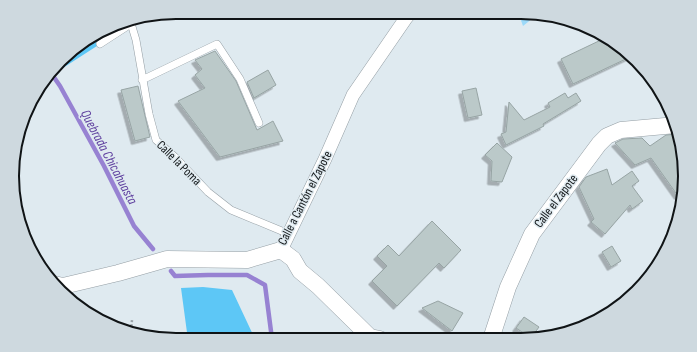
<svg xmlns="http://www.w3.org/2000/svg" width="697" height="352" viewBox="0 0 697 352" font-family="'Sofia Sans Condensed',sans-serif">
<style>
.green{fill:#9bd9f9}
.forest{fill:#5dc7f6}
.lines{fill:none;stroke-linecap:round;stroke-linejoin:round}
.stream{stroke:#9782d2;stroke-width:4.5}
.building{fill:#bbc9c9;stroke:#97a4a4;filter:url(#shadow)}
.service-casing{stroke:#959fa5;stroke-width:8}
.minor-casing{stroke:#959fa5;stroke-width:14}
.tertiary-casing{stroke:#959fa5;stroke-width:17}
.path{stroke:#9ba4a9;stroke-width:2.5;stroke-dasharray:2 2;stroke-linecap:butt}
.service{stroke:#fff;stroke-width:7}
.minor{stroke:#fff;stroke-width:13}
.tertiary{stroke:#fff;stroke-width:16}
.labels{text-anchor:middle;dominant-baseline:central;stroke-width:3;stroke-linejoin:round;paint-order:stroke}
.street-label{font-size:13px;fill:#101416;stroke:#dfeaf0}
.water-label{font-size:14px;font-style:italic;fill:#5f409f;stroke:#dfeaf0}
.rim{fill:none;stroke:#101416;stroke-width:2}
</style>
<defs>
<filter id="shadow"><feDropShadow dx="-3.5" dy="3.5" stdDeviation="0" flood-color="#0004"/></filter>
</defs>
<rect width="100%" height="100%" fill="#dfeaf0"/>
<path class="green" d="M 518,12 L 531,12 L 538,14 L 523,26 Z"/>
<path class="forest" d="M 130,20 L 131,24 L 52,75 L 51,73 L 76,46 L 123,21 Z
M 203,287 L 232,290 L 255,339 L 188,340 L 181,288 Z"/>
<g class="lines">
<path class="stream" d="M 51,73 L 60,86 L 104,166 L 134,226 L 153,249
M 171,271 L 175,276 L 208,275 L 247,275 L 265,285 L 272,339"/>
</g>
<path class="building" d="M 603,39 L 606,45 L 611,43 L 630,57 L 573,84 L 561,59 Z
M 215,51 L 236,81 L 257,130 L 273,121 L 283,141 L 220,157 L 178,101 L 205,88 L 195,75 L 202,69 L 195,60 Z
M 268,70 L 276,85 L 254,98 L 247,82 Z
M 138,86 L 150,137 L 135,141 L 121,90 Z
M 476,88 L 482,115 L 468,118 L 462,91 Z
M 565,93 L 568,98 L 576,93 L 581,101 L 543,124 L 544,126 L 506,145 L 501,134 L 506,132 L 509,102 L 524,120 L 550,107 L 548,103 Z
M 678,134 L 685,186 L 684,189 L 678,196 L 651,158 L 635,165 L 615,143 L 623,139 L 642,138 L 650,146 L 666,135 Z
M 497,143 L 512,157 L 502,182 L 491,181 L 492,161 L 485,155 Z
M 607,169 L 612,185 L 632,171 L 639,181 L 632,186 L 643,201 L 632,209 L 630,205 L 605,234 L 591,222 L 594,219 L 579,187 L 586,177 Z
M 432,221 L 461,250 L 444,268 L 439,263 L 397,306 L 372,281 L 387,266 L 377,256 L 388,245 L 399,256 Z
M 612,246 L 621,261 L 611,267 L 602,252 Z
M 438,301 L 463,313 L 452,331 L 422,308 Z
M 524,317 L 539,327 L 531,338 L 516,328 Z"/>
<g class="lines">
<g class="service-casing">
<path id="service" d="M 130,20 L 136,40 L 149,114 L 156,140 L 175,157 L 208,192 L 231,210 L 289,234
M 100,44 L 140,18
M 142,80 L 217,44 L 240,79 L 259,123"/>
</g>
<g class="minor-casing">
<path id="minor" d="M 281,250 L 325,159 L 353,95 L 406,18 L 411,12"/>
</g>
<g class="tertiary-casing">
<path id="tertiary" d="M 54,284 L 63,286 L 118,273 L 167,259 L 247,260 L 281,250 L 293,259 L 300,271 L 318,286 L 370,337 L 380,339
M 491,339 L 508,287 L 532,234 L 599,144 L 607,136 L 621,130 L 676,125"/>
</g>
<path class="path" d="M 131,330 L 132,320"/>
<use href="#service" class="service"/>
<use href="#minor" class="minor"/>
<use href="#tertiary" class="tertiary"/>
</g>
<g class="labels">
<g class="street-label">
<text transform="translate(179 163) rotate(45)">Calle la Poma</text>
<text transform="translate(305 198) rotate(-63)">Calle a Cantón el Zapote</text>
<text transform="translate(556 201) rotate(-53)">Calle el Zapote</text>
</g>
<g class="water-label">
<text transform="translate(109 157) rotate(62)">Quebrada Chicahuasta</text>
</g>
</g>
<path d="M0 0H697V352H0ZM176 19H521A157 157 0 0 1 678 176V176A157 157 0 0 1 521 333H176A157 157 0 0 1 19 176V176A157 157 0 0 1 176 19Z" fill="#ced9df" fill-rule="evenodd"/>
<path class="rim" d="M176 19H521A157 157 0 0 1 678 176V176A157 157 0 0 1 521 333H176A157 157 0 0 1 19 176V176A157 157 0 0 1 176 19Z"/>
</svg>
